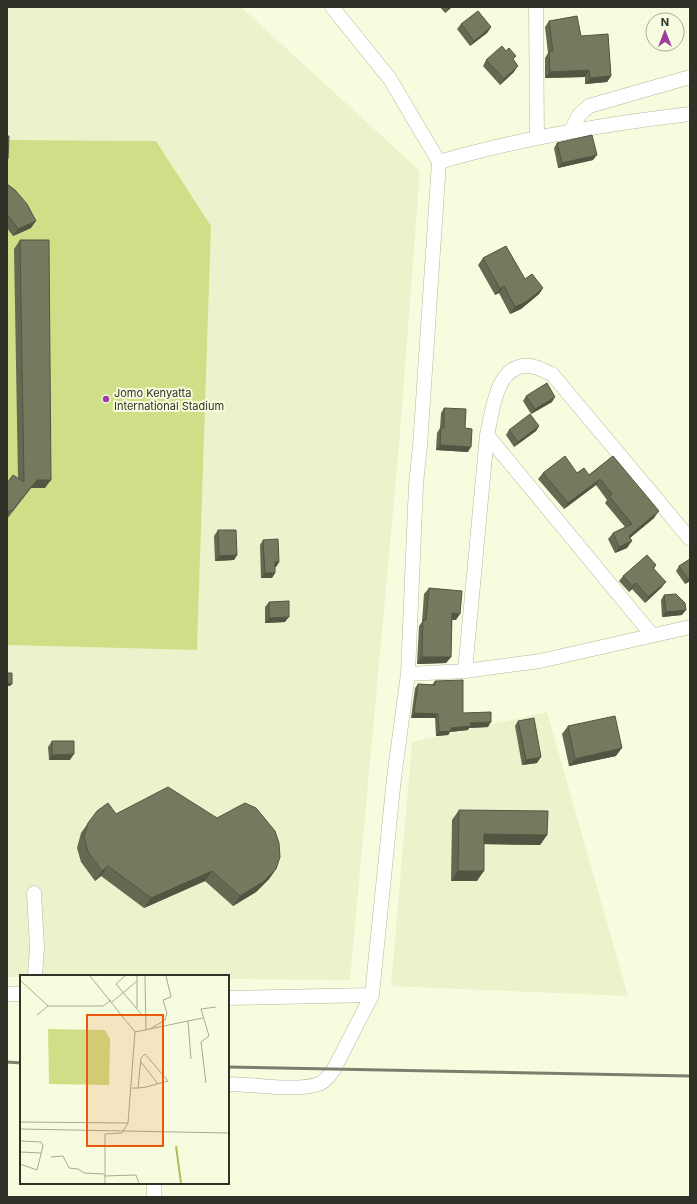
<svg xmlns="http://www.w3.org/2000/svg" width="697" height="1204" viewBox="0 0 697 1204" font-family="Inter,sans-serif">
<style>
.built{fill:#eaf3cc}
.pitch{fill:#cfdf87}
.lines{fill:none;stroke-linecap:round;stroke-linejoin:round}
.minor-casing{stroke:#b2b89b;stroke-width:15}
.minor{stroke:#fff;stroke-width:14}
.rail{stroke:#7a7e6b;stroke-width:3}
.wall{fill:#646951}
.shaded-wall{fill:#515542}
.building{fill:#747a5e;stroke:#515542}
.poi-dot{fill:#a03ca1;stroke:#f6fdde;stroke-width:1.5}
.labels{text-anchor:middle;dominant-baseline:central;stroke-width:4;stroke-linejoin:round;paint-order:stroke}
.poi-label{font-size:11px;fill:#2f3226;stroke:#f6fdde;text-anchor:start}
.inset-river{fill:none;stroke:#aebe5d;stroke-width:2}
.inset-road{fill:none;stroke:#a6ac94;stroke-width:1}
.view{fill:#e8590c;fill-opacity:0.15;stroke:#e8590c;stroke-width:2}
.inset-edge{fill:none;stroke:#2f3226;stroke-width:2}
</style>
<rect width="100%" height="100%" fill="#f6fdde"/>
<path class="built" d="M 7,7 L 241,7 L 420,171 L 399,446 L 350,980 L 228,979 L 228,976 L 7,977 L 7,645 L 197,650 L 211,226 L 156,141 L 7,140 Z
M 547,712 L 628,996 L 391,986 L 412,742 Z"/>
<path class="pitch" d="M 7,140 L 156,141 L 211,226 L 197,650 L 7,645 Z"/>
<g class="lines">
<g class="minor-casing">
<path id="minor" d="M 536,7 L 537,138
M 571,131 L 579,115 L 589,106 L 690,77
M 439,162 C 521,138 605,124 690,114
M 487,435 L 652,635
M 465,671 L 487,435 C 493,410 496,362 531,366 C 538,367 546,372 552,374 L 690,539
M 408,674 L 465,671 L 540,661 L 690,627
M 34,893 L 37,948 L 35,976
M 7,994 L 21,994
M 228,998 L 372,995
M 228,1084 C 253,1084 296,1092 319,1084 C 326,1081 330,1075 334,1069 L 372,995 L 394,778 L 408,674 L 416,484 L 420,446 L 439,162 L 390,79 L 332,7
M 154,1197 L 154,1183"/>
</g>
<use href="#minor" class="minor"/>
<path class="rail" d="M 7,1062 L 21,1063
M 228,1067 L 690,1076"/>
</g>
<path class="wall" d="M 440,7 L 452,7 L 445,13 Z
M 549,21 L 581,36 L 611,76 L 607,82 L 585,84 L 585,77 L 545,78 L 545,58 L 548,53 L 545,27 Z
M 461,24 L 491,27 L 487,33 L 470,46 L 457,29 Z
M 486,60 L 514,60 L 514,72 L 500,85 L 483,66 Z
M 557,143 L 593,160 L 558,168 L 554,148 Z
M 7,184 L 31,228 L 13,236 L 7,228 Z
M 20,240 L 45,488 L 31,488 L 7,519 L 7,483 L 18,478 L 14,249 Z
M 483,258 L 543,288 L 539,294 L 521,309 L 510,314 L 499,293 L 495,295 L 478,265 Z
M 526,396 L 552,402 L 531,414 L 523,401 Z
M 444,408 L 465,428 L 468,452 L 436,450 L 437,433 L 440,428 L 441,413 Z
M 539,426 L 536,431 L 514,447 L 506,435 L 509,430 Z
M 613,456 L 654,518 L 630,538 L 627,548 L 615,553 L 608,539 L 613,533 L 625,527 L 605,503 L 607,500 L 596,485 L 564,509 L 538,479 L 543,473 L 577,473 L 589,475 Z
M 218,530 L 237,555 L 234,560 L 215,561 L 214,536 Z
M 263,540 L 279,562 L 276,567 L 275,567 L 275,573 L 272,578 L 261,578 L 260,545 Z
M 690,559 L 690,581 L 685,584 L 676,571 L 679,566 Z
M 656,565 L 654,569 L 662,587 L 645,603 L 632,589 L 629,592 L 619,581 L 623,576 Z
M 429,588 L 456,620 L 452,620 L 451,657 L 446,663 L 417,664 L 419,626 L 422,622 L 424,594 Z
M 664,595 L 682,615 L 662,617 L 661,600 Z
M 269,602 L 285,622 L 265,623 L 265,607 Z
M 435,681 L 463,713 L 488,727 L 469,728 L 468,730 L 450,732 L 448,735 L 436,736 L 435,718 L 411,718 L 415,688 L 418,684 L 432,685 Z
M 518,721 L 537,763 L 522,765 L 515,726 Z
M 568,726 L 616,756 L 569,766 L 562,734 Z
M 52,741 L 70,760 L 49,760 L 48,747 Z
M 459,810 L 547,835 L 540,845 L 484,844 L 477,881 L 451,881 L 452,820 Z
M 116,814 L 276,869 L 269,879 L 256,892 L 233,906 L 205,881 L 144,908 L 101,876 L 95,881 L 81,862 L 77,848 L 81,833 L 88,823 Z"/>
<path class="shaded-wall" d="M 450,7 L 452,7 L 445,13 L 448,9 Z
M 491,27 L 487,33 L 470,46 L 474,41 Z
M 518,66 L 514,72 L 500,85 L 504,79 Z
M 589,70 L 585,77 L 545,78 L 550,72 Z
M 611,76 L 607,82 L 585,84 L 590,78 Z
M 597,155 L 593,160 L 558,168 L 562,163 Z
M 36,221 L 31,228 L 13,236 L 18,229 Z
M 504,286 L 499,293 L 495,295 L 500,289 Z
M 543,288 L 539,294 L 521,309 L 510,314 L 515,307 Z
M 555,397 L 552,402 L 531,414 L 535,409 Z
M 539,426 L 536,431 L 514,447 L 518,442 Z
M 440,445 L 471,447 L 468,452 L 436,450 Z
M 600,479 L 596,485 L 564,509 L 568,503 Z
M 37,480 L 51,480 L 45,488 L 31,488 L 7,519 Z
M 659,511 L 654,518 L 625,542 L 629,536 Z
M 632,541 L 627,548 L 615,553 L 619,547 Z
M 237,555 L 234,560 L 215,561 L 219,556 Z
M 275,562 L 279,562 L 276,567 L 272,567 Z
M 265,573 L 275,573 L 272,578 L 261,578 Z
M 690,578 L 690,581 L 685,584 L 688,579 Z
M 666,582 L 662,587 L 645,603 L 648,597 Z
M 636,583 L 632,589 L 629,592 L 632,586 Z
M 686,610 L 682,615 L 662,617 L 666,612 Z
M 452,613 L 460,614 L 456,620 L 448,619 Z
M 289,617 L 285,622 L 265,623 L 269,618 Z
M 422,657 L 451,657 L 446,663 L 417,664 Z
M 7,683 L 12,684 L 10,686 L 7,686 Z
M 414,713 L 438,714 L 435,718 L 411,718 Z
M 491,722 L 488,727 L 469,728 L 468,730 L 450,732 L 448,735 L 436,736 L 439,732 L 451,728 L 470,723 Z
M 622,748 L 616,756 L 569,766 L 575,759 Z
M 74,754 L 70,760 L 49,760 L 52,755 Z
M 541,757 L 537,763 L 522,765 L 526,760 Z
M 484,834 L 547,835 L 540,845 L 477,844 Z
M 108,866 L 101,876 L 95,881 L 102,871 Z
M 276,869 L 269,879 L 256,892 L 233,906 L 240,896 Z
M 212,871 L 205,881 L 144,908 L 151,898 Z
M 458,871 L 484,871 L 477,881 L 451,881 Z"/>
<path class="building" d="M 478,11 L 491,27 L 474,41 L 461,24 Z
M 577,16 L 581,36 L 608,34 L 611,76 L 590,78 L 589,70 L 550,72 L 549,51 L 553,51 L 549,21 Z
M 502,46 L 506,51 L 509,48 L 516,56 L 513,59 L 518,66 L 504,79 L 486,60 Z
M 592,135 L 597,155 L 562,163 L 557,143 Z
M 7,136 L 9,136 L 8,159 L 7,159 Z
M 7,184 L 15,190 L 27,204 L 36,221 L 18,229 L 7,214 Z
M 20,240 L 49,240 L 51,480 L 37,480 L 12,511 L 11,510 L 7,513 L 7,483 L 13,475 L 24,482 Z
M 506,246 L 525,279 L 532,274 L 543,288 L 526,302 L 515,307 L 504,286 L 500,289 L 483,258 Z
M 547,383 L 555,397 L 535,409 L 526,396 Z
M 444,408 L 466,409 L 465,428 L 472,429 L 471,447 L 440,445 L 441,427 L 444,428 Z
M 530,414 L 539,426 L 518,442 L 509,430 Z
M 565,456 L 577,473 L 584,468 L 589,475 L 613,456 L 659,511 L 629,536 L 632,541 L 619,547 L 613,533 L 632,524 L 609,496 L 612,494 L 600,479 L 568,503 L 543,473 Z
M 218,530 L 236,530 L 237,555 L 219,556 Z
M 278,539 L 279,562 L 275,562 L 275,573 L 265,573 L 263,540 Z
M 647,555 L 656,565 L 653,568 L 666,582 L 648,597 L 636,583 L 632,586 L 623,576 Z
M 690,559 L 690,578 L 688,579 L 679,566 Z
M 429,588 L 462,591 L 460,614 L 452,613 L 451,657 L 422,657 L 423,620 L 426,620 Z
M 676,594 L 685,603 L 686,610 L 666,612 L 664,595 Z
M 289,601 L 289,617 L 269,618 L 269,602 Z
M 7,673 L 12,673 L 12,684 L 7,683 Z
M 463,680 L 463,713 L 491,712 L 491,722 L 470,723 L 471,726 L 451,728 L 451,731 L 439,732 L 438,714 L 414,713 L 418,684 L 435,685 L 435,681 Z
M 615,716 L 622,748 L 575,759 L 568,726 Z
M 534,718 L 541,757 L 526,760 L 518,721 Z
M 52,741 L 74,741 L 74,754 L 52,755 Z
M 168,787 L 217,818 L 245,803 L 256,808 L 275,831 L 279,843 L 280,857 L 276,869 L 263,882 L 240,896 L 212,871 L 151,898 L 108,866 L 102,871 L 88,852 L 84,837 L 88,823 L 97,811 L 108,803 L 116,814 Z
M 459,810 L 548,811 L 547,835 L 484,834 L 484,871 L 458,871 Z"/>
<circle class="poi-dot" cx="106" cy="399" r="4"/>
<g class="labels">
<g class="poi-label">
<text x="114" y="393">Jomo Kenyatta<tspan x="114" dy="13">International Stadium</tspan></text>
</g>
</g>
<g transform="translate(20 975)">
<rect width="209" height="209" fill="#f6fdde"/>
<path d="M 28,54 L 85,55 L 90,64 L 89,110 L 29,109 Z" fill="#cfdf87"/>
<path class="inset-river" d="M 156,171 L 161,208"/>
<path class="inset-road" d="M 70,1 L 115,57 L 108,148 L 102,158 L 85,159 L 85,208M 105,1 L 96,9 L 122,40M 117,1 L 117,33M 125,1 L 126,55M 0,5 L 28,31M 92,27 L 117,6M 17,40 L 28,31 L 83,31 L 91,25M 168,46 L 183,43M 130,54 L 145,45 L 147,38 L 143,25 L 151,22 L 146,1M 115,57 L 168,46 L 171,84M 121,87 L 138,109M 186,108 L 181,67 L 189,61 L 181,34 L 196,32M 112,113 L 118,113 L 126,112 L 148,106 L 125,79 L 121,83 L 118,113M 0,147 L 108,148M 0,154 L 209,158M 0,166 L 21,167 L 23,171 L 17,195 L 0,189M 0,177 L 21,178M 31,182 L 43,181 L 49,193 L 58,194 L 64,198 L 84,199M 84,201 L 116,200 L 119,208"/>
<path class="view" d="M 67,40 L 143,40 L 143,171 L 67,171 Z"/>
<rect width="209" height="209" class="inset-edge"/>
</g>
<rect width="697" height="1204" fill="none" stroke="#2f3226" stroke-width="16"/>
<g transform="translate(665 32)"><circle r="19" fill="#f6fdde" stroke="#a6ac94"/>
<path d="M0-3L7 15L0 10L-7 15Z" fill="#a03ca1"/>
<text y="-6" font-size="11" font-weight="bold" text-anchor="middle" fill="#2f3226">N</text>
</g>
</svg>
